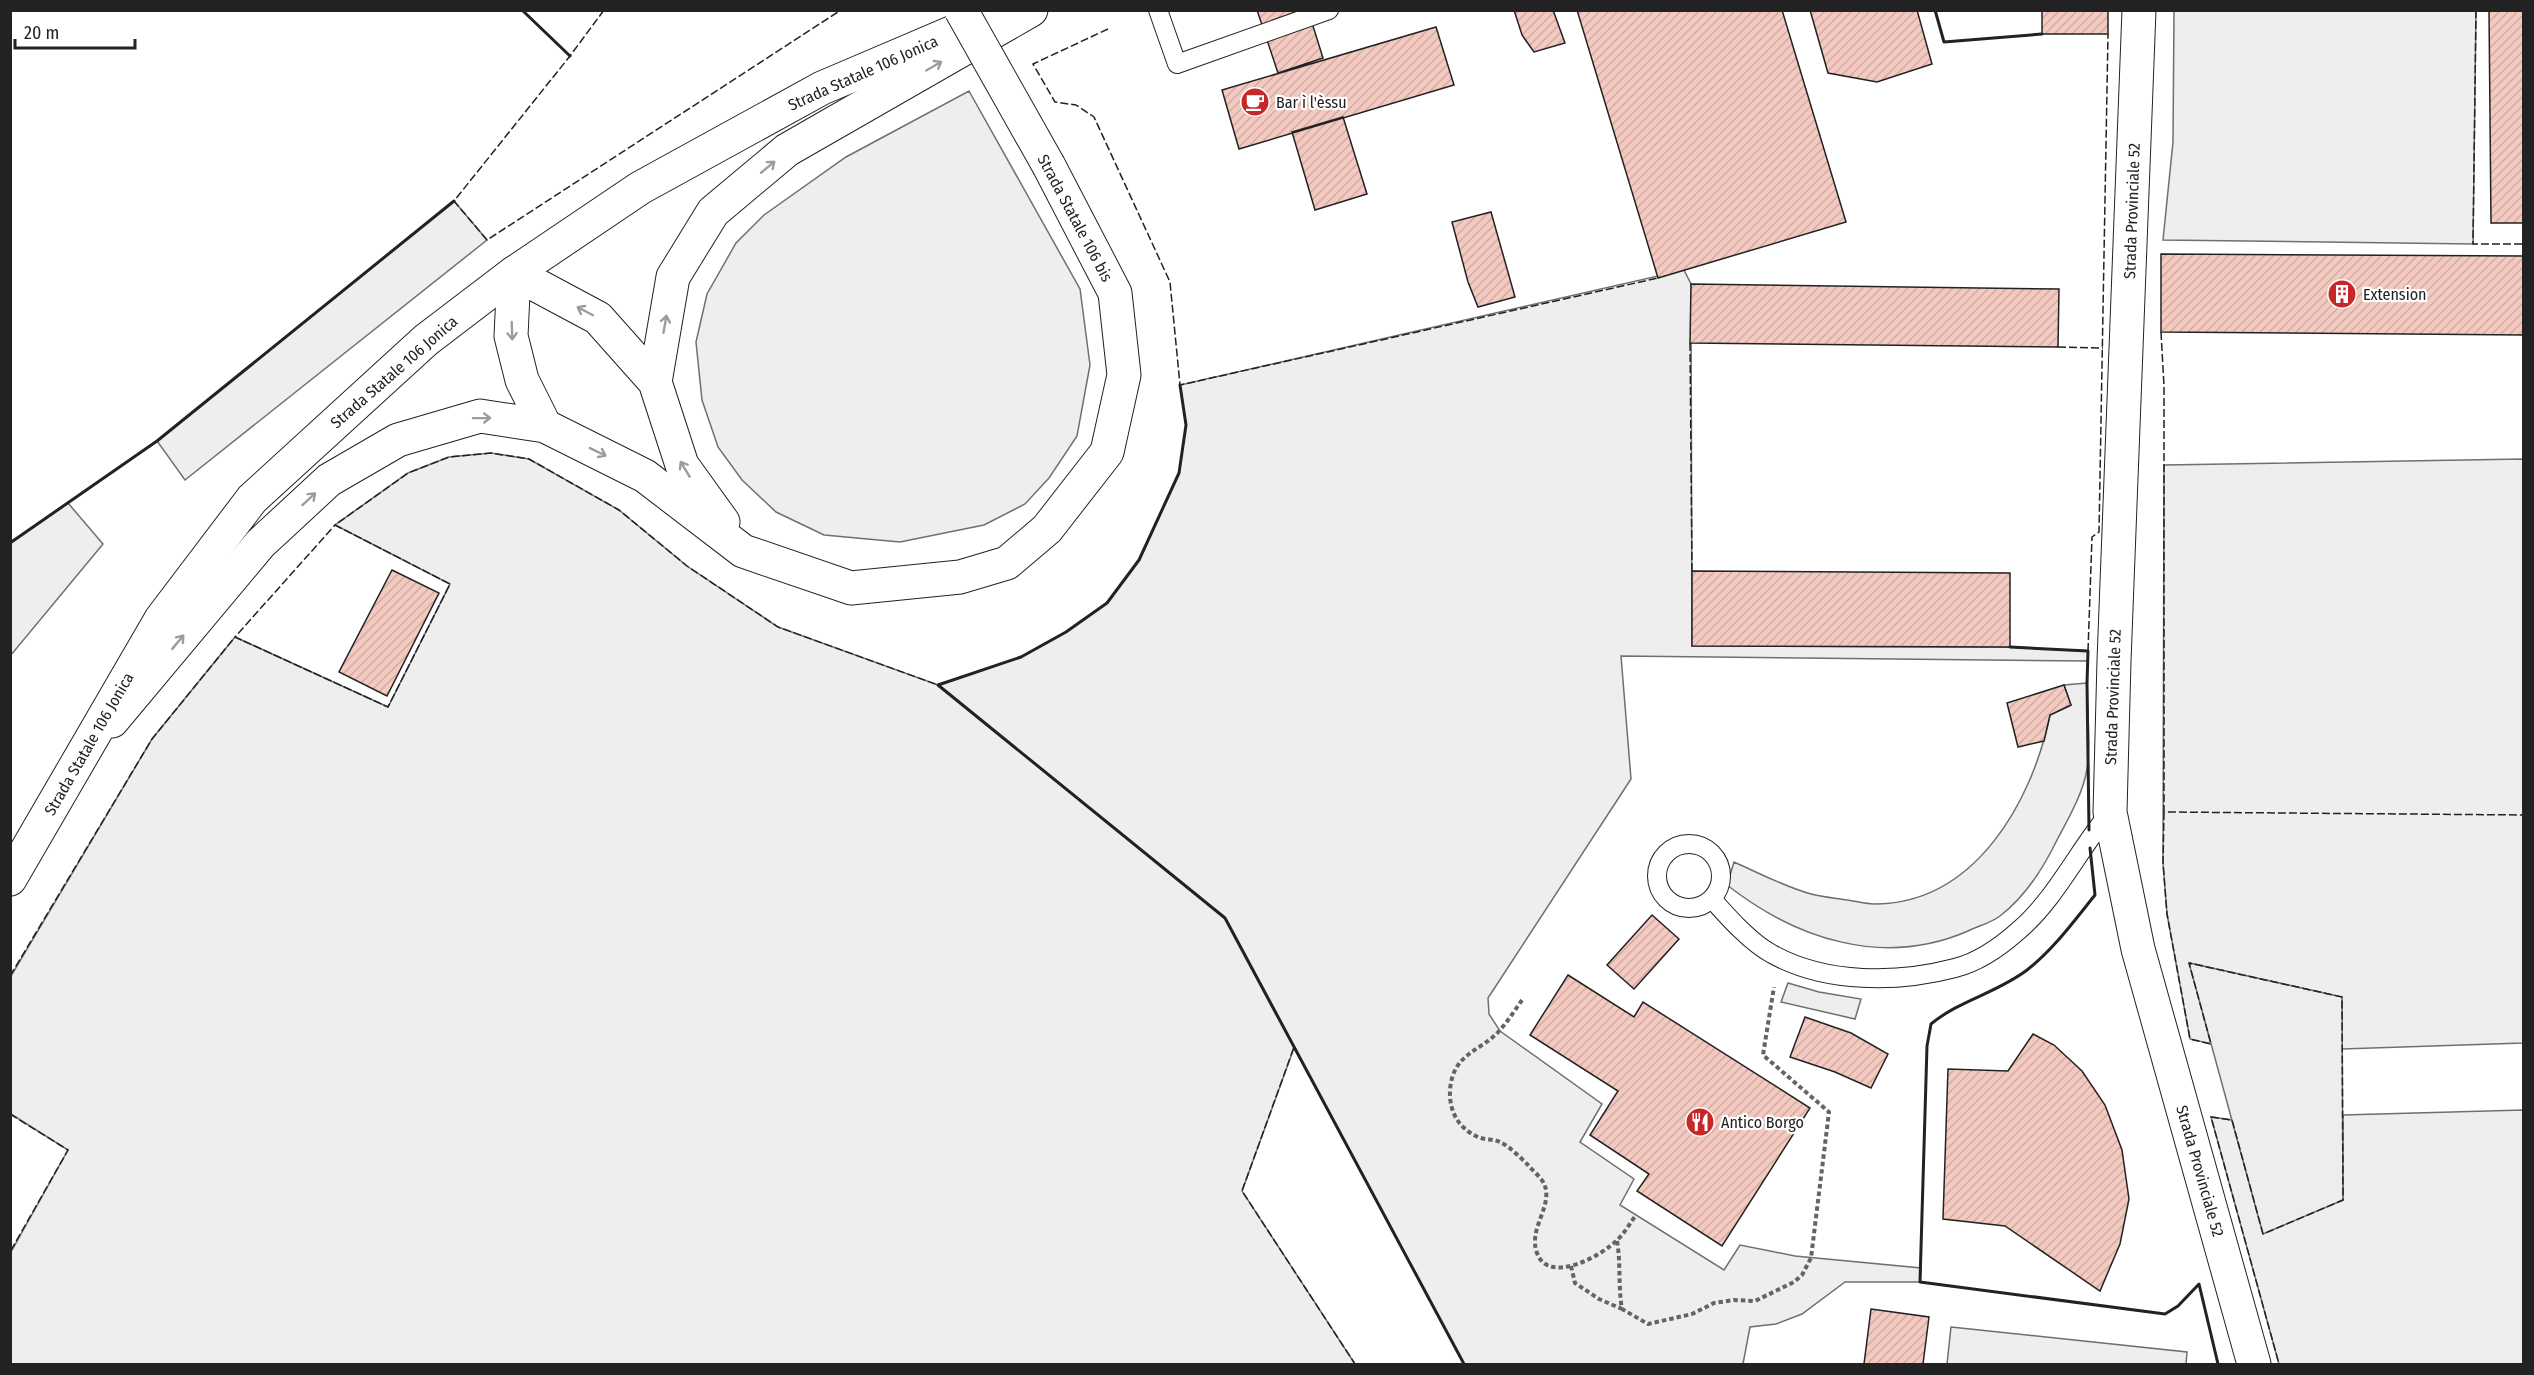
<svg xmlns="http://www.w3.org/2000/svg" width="2534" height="1375" viewBox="0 0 2534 1375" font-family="'Fira Sans Condensed',sans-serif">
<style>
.grass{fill:#eee;stroke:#6f6f6f;stroke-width:1.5}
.parking{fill:#ededed;stroke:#6f6f6f;stroke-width:1.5}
.building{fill:url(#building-hatch);stroke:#222;stroke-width:1.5}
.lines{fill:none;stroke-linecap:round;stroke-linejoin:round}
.service-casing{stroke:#222;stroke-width:20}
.tertiary-casing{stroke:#222;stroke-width:35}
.secondary-casing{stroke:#222;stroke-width:35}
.primary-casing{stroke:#222;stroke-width:35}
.path{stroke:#646464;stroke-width:4;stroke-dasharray:4.5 3;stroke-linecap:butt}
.service{stroke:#fff;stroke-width:18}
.tertiary{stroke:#fff;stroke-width:33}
.secondary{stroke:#fff;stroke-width:33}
.primary{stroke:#fff;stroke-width:33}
.secondary-bridge-casing{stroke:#222;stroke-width:35;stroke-linecap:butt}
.secondary-bridge{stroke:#fff;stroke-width:33}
.fence{stroke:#222;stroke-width:1.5;stroke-dasharray:8 3;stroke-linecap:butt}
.wall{stroke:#222;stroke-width:3}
.oneway{stroke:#9c9c9c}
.labels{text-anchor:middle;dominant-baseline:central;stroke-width:4.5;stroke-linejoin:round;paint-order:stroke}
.street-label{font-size:16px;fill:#222;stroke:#fff}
.poi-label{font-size:16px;fill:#222;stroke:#fff;text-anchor:start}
</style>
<defs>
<pattern id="building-hatch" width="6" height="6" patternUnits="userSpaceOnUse" patternTransform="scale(1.5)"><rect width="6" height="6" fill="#f3c9c0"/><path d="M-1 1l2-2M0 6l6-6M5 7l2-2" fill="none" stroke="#d0aca5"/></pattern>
</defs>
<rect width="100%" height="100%" fill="#fff"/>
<path class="grass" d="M 2174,11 L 2476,11 L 2473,244 L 2163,240 L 2173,142 Z
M 969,91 L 1080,289 L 1090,365 L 1077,436 L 1049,478 L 1025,504 L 984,525 L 900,542 L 824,535 L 776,512 L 742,480 L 718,447 L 702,400 L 696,342 L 707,294 L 736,243 L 764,215 L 846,157 Z
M 454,201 L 487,240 L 185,480 L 157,441 Z
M 1684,270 L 1691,284 L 1692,646 L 2010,647 L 2088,651 L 2088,661 L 1621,656 L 1631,779 L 1488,998 L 1489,1014 L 1500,1031 L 1602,1104 L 1580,1142 L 1634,1179 L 1620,1205 L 1724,1270 L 1740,1245 L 1795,1256 L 1921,1268 L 1920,1282 L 1845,1282 L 1802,1314 L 1776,1324 L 1750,1327 L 1743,1364 L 1464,1364 L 1294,1048 L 1242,1191 L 1355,1364 L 11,1364 L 11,1252 L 68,1150 L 11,1114 L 11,976 L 152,739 L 235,637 L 388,707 L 450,584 L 335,525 L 408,473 L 449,457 L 491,453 L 529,459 L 619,510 L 687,566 L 778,627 L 938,685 L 1021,657 L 1066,632 L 1107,603 L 1139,560 L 1179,473 L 1186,425 L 1180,385 Z
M 2523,459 L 2523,1043 L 2342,1049 L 2342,997 L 2190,963 L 2211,1044 L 2190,1039 L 2167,914 L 2163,863 L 2164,465 Z
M 68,503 L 103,544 L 11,655 L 11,543 Z
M 2087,683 C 2087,708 2091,747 2087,769 C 2083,794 2068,819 2057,840 C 2043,869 2026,896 2000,916 C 1991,923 1978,926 1968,931 C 1883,968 1796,939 1727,885 L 1734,862 C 1759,873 1785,887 1811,894 C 1822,897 1835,898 1847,900 C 1856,901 1865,904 1874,904 C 1975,904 2032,802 2050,715 L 2071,705 L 2064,685 Z
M 1788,983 L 1819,992 L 1861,999 L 1855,1019 L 1781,1002 Z
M 2523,1110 L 2523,1364 L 2279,1364 L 2211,1117 L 2232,1120 L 2263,1233 L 2343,1200 L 2343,1115 Z
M 1951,1327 L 2187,1352 L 2186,1364 L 1947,1364 Z"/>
<path class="parking" d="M 2189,963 L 2342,997 L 2343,1200 L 2263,1234 Z"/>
<path class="building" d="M 1257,10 L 1308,10 L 1323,58 L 1278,73 Z
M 1514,10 L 1553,10 L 1565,43 L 1534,52 L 1522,35 Z
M 1577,10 L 1782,10 L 1846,222 L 1658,278 Z
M 1810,10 L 1917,10 L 1932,64 L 1877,82 L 1828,73 Z
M 2042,10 L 2108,10 L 2108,34 L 2042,34 Z
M 2489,10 L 2524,10 L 2524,223 L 2491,223 Z
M 1436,27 L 1454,85 L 1239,149 L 1222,90 Z
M 1343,117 L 1367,194 L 1315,210 L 1292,132 Z
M 1491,212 L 1515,297 L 1478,307 L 1468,282 L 1452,222 Z
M 2161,254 L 2524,256 L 2524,335 L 2161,332 Z
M 1691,284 L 2059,289 L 2058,347 L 1690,343 Z
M 392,570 L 439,593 L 387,696 L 339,672 Z
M 1692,571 L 2010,573 L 2010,647 L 1692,646 Z
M 2064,685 L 2071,705 L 2050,715 L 2044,741 L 2018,747 L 2007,703 Z
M 1652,915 L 1679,939 L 1634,989 L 1607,965 Z
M 1568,975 L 1634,1017 L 1643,1002 L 1810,1108 L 1722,1246 L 1637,1191 L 1649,1174 L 1590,1135 L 1618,1091 L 1530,1035 Z
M 1805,1017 L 1851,1033 L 1888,1054 L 1871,1088 L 1835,1072 L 1790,1057 Z
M 2033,1034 L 2054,1045 L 2082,1071 L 2105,1105 L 2122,1150 L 2129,1199 L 2120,1244 L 2100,1291 L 2005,1226 L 1943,1219 L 1948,1069 L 2008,1071 Z
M 1871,1309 L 1929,1317 L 1923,1364 L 1864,1364 Z"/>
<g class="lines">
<g class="service-casing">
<path id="service" d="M 1158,10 L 1177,64 L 1329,10
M1657 876a32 32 0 1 1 64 0a32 32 0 1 1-64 0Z
M 1712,899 C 1728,917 1751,943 1772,954 C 1826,984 1898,983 1955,968 C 1979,962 2000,947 2018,931 C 2055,900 2079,849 2110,812"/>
</g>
<g class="tertiary-casing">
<path id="tertiary" d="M 2139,10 L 2114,661 L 2110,812 L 2138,949 L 2254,1364"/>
</g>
<g class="secondary-casing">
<path id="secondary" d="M 655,382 L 673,277 L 713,212 L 787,150 L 1031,10
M 545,426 L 522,380 L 511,336 L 514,273 L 598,318 L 655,382 L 682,465 L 723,522
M 112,721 L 260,544 L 329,480 L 398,440 L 480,416 L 545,426 L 645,476 L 743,551 L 851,588 L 960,577 L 1007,563 L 1047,529 L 1107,452 L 1124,375 L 1115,293 L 1049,166"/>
</g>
<g class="primary-casing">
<path id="primary" d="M 10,879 L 161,619 L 252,499 L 426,340 L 514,273 L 640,188 L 822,88 L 1005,10"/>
</g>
<path class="path" d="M 1522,1000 C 1515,1010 1508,1021 1500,1030 C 1481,1052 1453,1052 1450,1090 C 1449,1111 1458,1128 1478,1137 C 1485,1140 1494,1139 1500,1142 C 1509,1146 1521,1158 1528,1165 C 1533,1171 1543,1179 1545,1186 C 1552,1208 1528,1229 1537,1253 C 1548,1285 1602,1256 1617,1240 C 1625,1233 1630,1223 1636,1215
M 1617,1241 C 1621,1264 1618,1286 1622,1309 L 1648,1324 L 1692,1314 L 1714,1303 L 1734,1300 L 1755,1301 L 1794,1282 L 1802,1275 L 1811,1258 L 1829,1112 L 1763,1055 L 1774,987
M 1571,1266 L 1575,1283 L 1599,1299 L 1622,1309"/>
<use href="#service" class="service"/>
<use href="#tertiary" class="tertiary"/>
<use href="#secondary" class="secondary"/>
<use href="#primary" class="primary"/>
<g class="secondary-bridge-casing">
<path id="secondary-bridge" d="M 961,10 L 1049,166"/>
</g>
<use href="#secondary-bridge" class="secondary-bridge"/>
<path class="fence" d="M 604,10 L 570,56 L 454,201 L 487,240 L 841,10
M 2476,10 L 2473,244 L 2524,244
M 1108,29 L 1033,64 L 1055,102 L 1076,105 L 1094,117 L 1170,282 L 1180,385 L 1658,278
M 2161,332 L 2164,386 L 2164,812 L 2524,815
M 1690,343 L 1692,571
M 2058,347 L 2103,348
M 335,525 L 450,584 L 388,707 L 235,637 Z
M 2088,651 L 2092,537 L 2099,532 L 2108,34
M 2164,812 L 2163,863 L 2167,914 L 2190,1039 L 2211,1044 L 2189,963 L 2342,997 L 2343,1200 L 2263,1234 L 2232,1120 L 2211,1117 L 2279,1364
M 10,976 L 152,739 L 235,637 L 388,707 L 450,584 L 335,525 L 408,473 L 449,457 L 491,453 L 529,459 L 619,510 L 687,566 L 778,627 L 938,685 L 1225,918 L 1294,1047 L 1242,1191 L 1355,1364
M 10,1114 L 68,1150 L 10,1252"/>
<path class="wall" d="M 522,10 L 570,56
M 1935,10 L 1944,42 L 2042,34
M 1180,385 L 1186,425 L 1179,473 L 1139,560 L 1107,603 L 1066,632 L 1021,657 L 938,685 L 1225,918 L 1464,1364
M 10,543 L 157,441 L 454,201
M 2010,647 L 2088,651 L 2087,683 L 2089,830
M 2090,848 L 2095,895 C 2074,921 2053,950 2027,970 C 1997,993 1960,1000 1931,1024 L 1927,1046 L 1920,1282 L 2165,1314 L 2178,1306 L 2199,1284 L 2218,1364"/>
</g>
<defs><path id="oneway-shaft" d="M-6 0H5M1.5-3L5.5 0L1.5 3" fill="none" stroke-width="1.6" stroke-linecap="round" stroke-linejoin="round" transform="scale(1.5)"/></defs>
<g class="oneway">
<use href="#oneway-shaft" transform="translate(934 66) rotate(-30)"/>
<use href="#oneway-shaft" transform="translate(768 167) rotate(-40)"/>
<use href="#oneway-shaft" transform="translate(585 311) rotate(-152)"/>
<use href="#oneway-shaft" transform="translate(665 324) rotate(-80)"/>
<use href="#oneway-shaft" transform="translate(512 331) rotate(88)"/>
<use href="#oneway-shaft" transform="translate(482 418) rotate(-1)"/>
<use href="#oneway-shaft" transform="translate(598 452) rotate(26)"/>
<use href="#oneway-shaft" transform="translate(685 469) rotate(-121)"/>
<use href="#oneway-shaft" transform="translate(309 499) rotate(-43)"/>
<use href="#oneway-shaft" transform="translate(178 642) rotate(-50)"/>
</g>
<defs>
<g id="cafe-disc" transform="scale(1.5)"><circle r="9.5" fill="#c62828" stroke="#fff"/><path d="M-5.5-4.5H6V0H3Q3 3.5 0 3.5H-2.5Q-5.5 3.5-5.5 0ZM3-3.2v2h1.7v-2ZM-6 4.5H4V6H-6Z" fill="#fff"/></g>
<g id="building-disc" transform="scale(1.5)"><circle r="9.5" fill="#c62828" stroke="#fff"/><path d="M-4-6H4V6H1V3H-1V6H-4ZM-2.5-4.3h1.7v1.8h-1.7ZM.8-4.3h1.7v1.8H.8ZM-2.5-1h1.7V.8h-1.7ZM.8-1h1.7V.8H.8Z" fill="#fff"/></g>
<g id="restaurant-disc" transform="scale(1.5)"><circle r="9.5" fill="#c62828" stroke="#fff"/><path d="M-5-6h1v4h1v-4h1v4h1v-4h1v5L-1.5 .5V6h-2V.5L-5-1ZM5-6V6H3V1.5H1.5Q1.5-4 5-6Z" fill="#fff"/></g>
</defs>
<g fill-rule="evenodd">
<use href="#cafe-disc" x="1255" y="102"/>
<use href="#building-disc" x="2342" y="294"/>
<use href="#restaurant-disc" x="1700" y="1122"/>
</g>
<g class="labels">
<g class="street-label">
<text transform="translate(863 73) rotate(-24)">Strada Statale 106 Jonica</text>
<text transform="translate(2132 211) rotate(-88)">Strada Provinciale 52</text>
<text transform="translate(1075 218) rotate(62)">Strada Statale 106 bis</text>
<text transform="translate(394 372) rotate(-41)">Strada Statale 106 Jonica</text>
<text transform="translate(2113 697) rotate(-88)">Strada Provinciale 52</text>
<text transform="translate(89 744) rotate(-60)">Strada Statale 106 Jonica</text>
<text transform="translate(2200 1171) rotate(74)">Strada Provinciale 52</text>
</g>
<g class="poi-label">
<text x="1276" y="102">Bar ì l'èssu</text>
<text x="2363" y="294">Extension</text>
<text x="1721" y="1122">Antico Borgo</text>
</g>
</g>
<rect width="2534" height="1375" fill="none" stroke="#222222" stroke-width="24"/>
<path d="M15 39v9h120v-9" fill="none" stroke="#222222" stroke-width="3"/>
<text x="24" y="39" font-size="18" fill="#222222" stroke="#ffffff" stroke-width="4.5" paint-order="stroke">20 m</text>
</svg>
